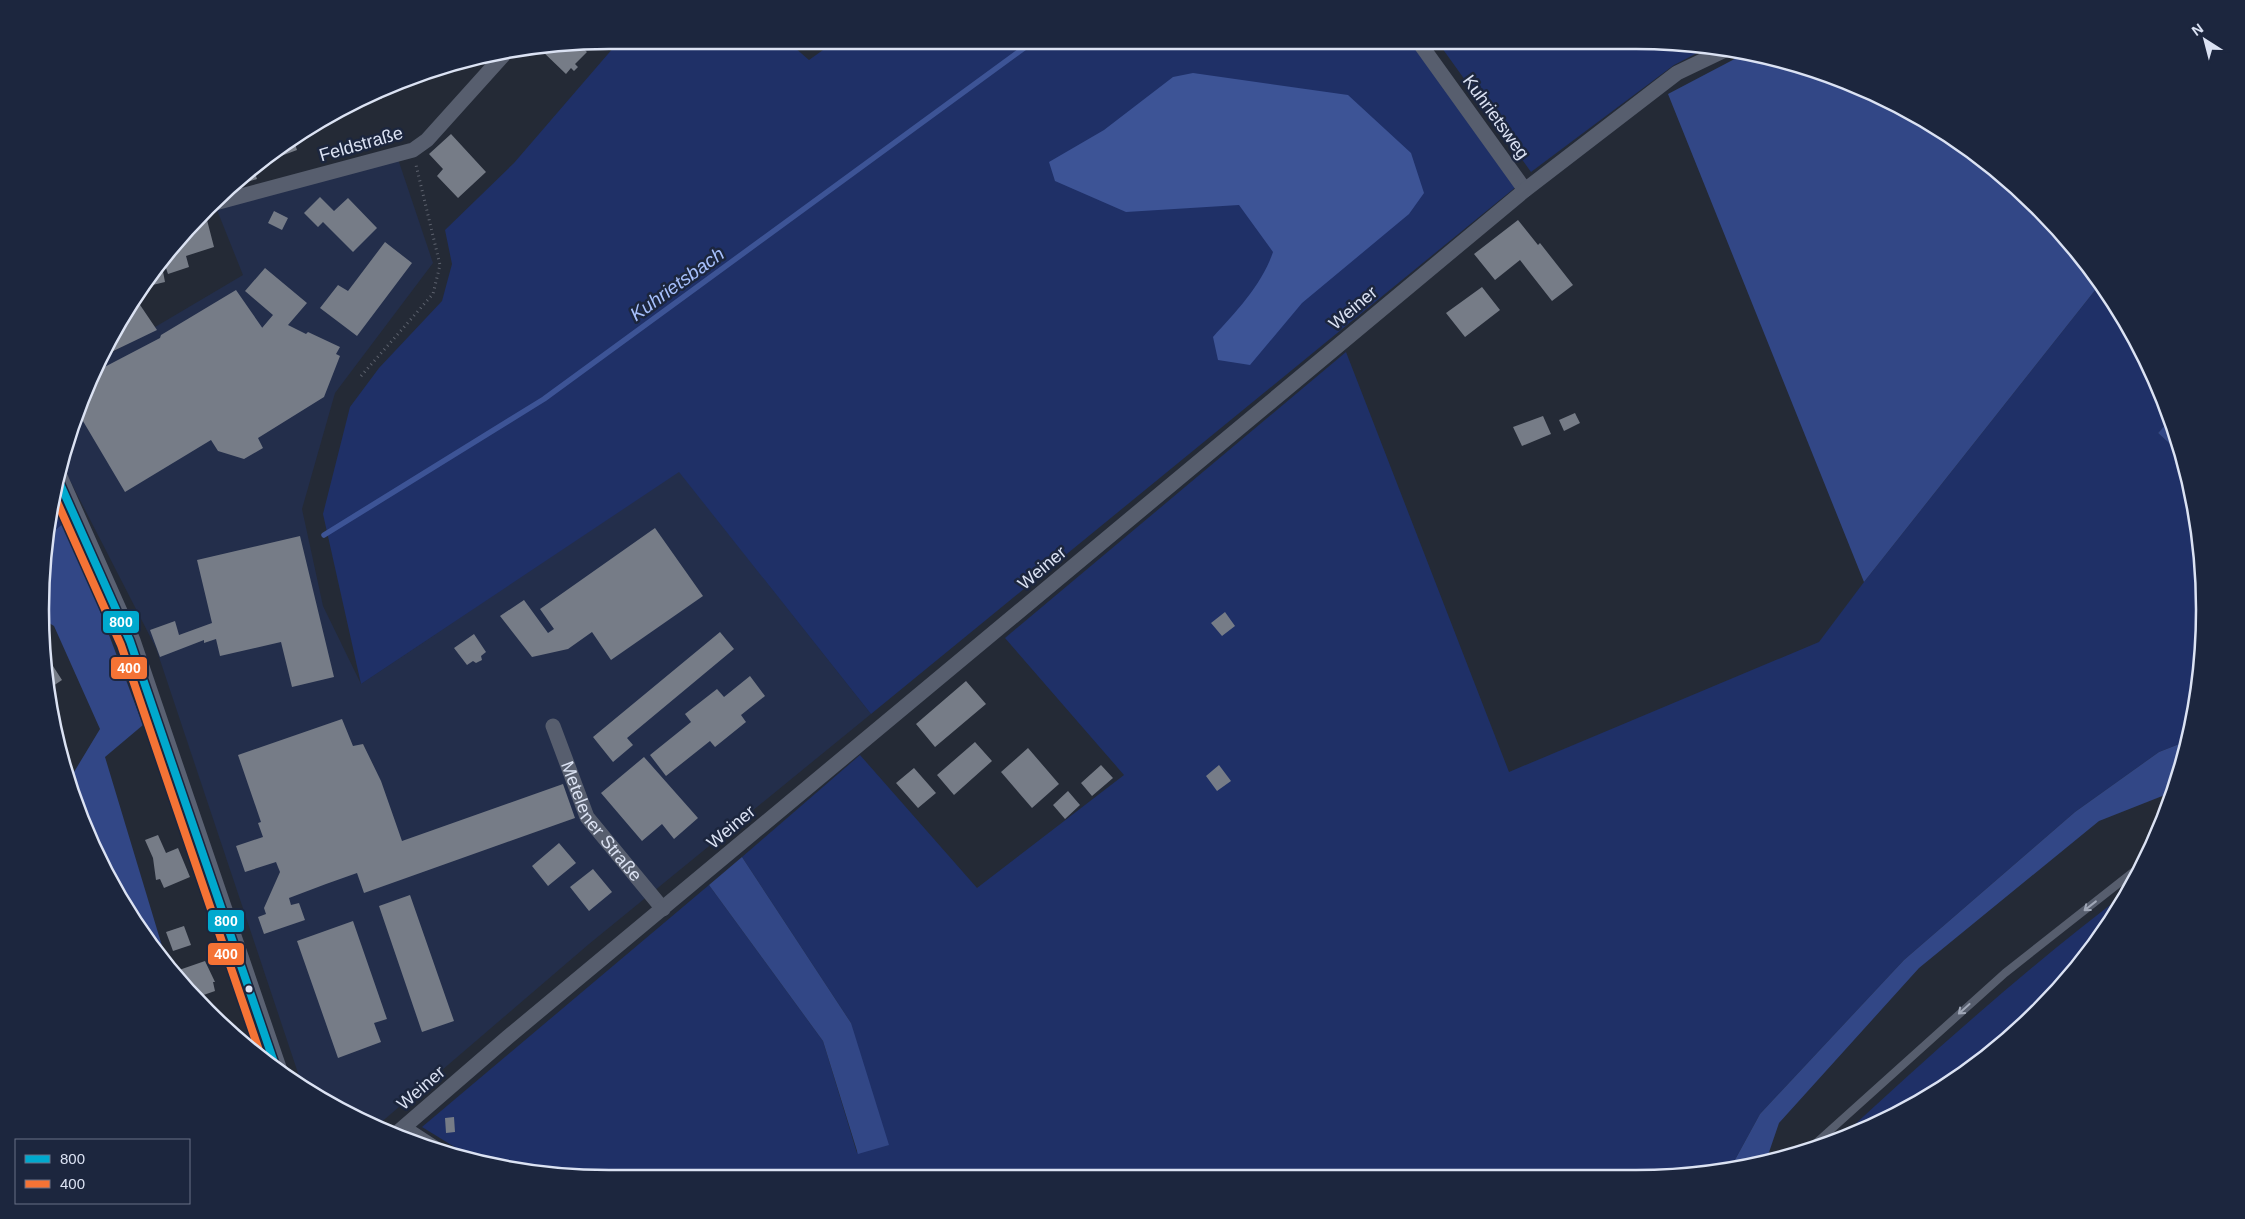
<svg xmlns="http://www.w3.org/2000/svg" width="2245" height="1219" viewBox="0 0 2245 1219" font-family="Helvetica,sans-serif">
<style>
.built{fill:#232e4b}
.green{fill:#1f3067}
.forest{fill:#324786}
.water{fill:#3d5496}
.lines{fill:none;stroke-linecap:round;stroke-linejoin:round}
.stream{stroke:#3d5496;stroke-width:5.5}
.building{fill:#767c87}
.path{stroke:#5e636f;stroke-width:3;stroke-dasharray:1 4;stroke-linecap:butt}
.service{stroke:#575e6e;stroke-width:8}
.minor{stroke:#575e6e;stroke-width:15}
.secondary{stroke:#5a6172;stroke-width:21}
.bus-1-casing{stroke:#1c263e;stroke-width:11}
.bus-2-casing{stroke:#1c263e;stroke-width:11}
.bus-1{stroke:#00a9ce;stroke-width:8}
.bus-2{stroke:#f57335;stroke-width:8}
.oneway{stroke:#a0a7b7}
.bus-dot{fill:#dbe2f3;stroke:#1c263e;stroke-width:2}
.labels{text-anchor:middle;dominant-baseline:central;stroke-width:5;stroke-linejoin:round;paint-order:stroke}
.street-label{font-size:18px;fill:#dbe2f3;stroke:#1c263e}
.water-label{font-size:19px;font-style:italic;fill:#a7c0fc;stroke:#1c263e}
.rim{fill:none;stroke:#dbe2f3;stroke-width:2.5}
.line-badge{stroke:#1c263e;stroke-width:2}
.badge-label{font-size:14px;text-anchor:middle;font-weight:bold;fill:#fff}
</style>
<rect width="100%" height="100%" fill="#242a36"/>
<path class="built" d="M 397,156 L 433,263 L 335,393 L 302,509 L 323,606 L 361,684 L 679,471 L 871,714 L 589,944 L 378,1125 L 325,1103 L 303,1088 L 156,648 L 60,461 L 83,391 L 101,359 L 243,275 L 215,205 Z"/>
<path class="green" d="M 609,40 L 786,40 L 809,60 L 837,40 L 1412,41 L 1517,186 L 871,714 L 679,472 L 361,684 L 323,514 L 350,407 L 379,368 L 442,301 L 452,264 L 445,230 L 514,163 L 614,47 Z
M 1437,41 L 1672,41 L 1709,47 L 1674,65 L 1531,172 Z
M 2100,284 L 2146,357 L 2170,420 L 2158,433 L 2183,456 L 2186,462 L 2204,572 L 2200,684 L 2187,741 L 2159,752 L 2075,812 L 1904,960 L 1760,1114 L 1730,1169 L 1710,1174 L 573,1178 L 479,1162 L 422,1127 L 709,885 L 823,1041 L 857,1153 L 851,1023 L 742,857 L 860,755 L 977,888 L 1124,775 L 1005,638 L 1346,352 L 1509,772 L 1819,642 L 1864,582 Z
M 53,499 L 66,521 L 47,537 Z
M 2131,889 L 2063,985 L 1952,1083 L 1839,1139 C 1933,1052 2029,966 2131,889 Z"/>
<path class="forest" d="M 1746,53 L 1783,59 L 1920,116 L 2011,181 L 2087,263 L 2100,284 L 1864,582 L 1668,94 Z
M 2170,420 L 2183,456 L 2158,433 Z
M 66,521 L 143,725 L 105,757 L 169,969 C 135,925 110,888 94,833 L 89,838 L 68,782 L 100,729 L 54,626 L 41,618 L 41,572 L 47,537 Z
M 2187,741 L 2175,791 L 2099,821 L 1919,968 L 1779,1123 L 1766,1161 L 1730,1169 L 1760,1114 L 1904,960 L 2075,812 L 2159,752 Z
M 742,857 L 851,1023 L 889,1145 L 858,1154 L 823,1041 L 709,885 Z"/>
<path class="water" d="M 1193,73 L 1348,95 L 1411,153 L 1424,193 L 1409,214 L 1302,303 L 1250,365 L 1218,360 L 1213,337 C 1236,312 1262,285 1273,252 L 1239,205 L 1126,212 L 1055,181 L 1049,162 L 1104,130 L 1173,77 Z"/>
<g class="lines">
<path class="stream" d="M 324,535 L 544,399 L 1035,40"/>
</g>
<path class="building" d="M 577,43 L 587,52 L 575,64 L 578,67 L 574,71 L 571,68 L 566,74 L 540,49 L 542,47 Z
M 402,81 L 404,83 L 394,93 L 391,90 L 381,99 L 376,93 Z
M 451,134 L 486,172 L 458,198 L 437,176 L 443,169 L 429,154 Z
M 293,138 L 297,150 L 281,156 L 278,147 Z
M 253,167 L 257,179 L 231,187 Z
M 320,197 L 334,211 L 348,198 L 377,228 L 353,252 L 323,222 L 318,227 L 304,213 Z
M 274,211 L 288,218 L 282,230 L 268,223 Z
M 207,220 L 214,247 L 186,256 L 189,267 L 168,274 L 164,262 L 173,259 L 170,248 L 192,224 Z
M 1518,220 L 1538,245 L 1540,243 L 1573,285 L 1552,301 L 1520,260 L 1495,280 L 1474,254 Z
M 385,242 L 412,263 L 357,336 L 320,308 L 338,285 L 348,291 Z
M 161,261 L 165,282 L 140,288 L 145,281 Z
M 265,268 L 307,303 L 288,325 L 306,334 L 308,332 L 340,347 L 336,354 L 340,356 L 324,397 L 258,438 L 263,448 L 244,459 L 218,451 L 211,440 L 125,492 L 77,411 L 83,391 L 93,373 L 160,338 L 161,335 L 236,290 L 268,336 L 262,328 L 273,315 L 245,291 Z
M 1482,287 L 1500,310 L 1465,337 L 1446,313 Z
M 134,296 L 157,330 L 105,355 L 104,354 Z
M 1575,413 L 1580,423 L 1564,431 L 1559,420 Z
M 1543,416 L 1551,434 L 1522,446 L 1513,427 Z
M 655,528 L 703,596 L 611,660 L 592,632 L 568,649 L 532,657 L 500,616 L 524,600 L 548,633 L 554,629 L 540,609 Z
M 300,536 L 334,677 L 292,687 L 281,642 L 220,656 L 216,639 L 204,643 L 204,640 L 160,657 L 150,630 L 175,621 L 179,635 L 212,623 L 197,560 Z
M 1225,612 L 1235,626 L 1222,636 L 1211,623 Z
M 720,632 L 734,649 L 627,738 L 633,745 L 613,762 L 593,737 Z
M 474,634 L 486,652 L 481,656 L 482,660 L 476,663 L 473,661 L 467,665 L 454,648 Z
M 42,649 L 62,680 L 50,688 L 54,693 L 49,696 Z
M 750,676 L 765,696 L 741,715 L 746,722 L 715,747 L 710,741 L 666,776 L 650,755 L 691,722 L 685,714 L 717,689 L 724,697 Z
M 966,681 L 986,704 L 935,747 L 916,724 Z
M 342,719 L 353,746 L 363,744 L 381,781 L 402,841 L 563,784 L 575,818 L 364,893 L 357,873 L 326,884 L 289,898 L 291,905 L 299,903 L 305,920 L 264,934 L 258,917 L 266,914 L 264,908 L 280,872 L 276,862 L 245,872 L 236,846 L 263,837 L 258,823 L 261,822 L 238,755 Z
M 975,742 L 992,761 L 954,795 L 937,775 Z
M 1028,748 L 1059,784 L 1032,808 L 1001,772 Z
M 644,757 L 698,818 L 674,839 L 662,824 L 642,841 L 601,793 Z
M 1101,765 L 1113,778 L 1092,796 L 1081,783 Z
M 1219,765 L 1231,781 L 1217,791 L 1206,776 Z
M 914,768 L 936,793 L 918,808 L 896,783 Z
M 1068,791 L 1080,805 L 1065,819 L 1053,805 Z
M 158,835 L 166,853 L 178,848 L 190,877 L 164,888 L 160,879 L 156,880 L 153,858 L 145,840 Z
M 559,843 L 576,863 L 548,886 L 532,866 Z
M 593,869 L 612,892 L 589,911 L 570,887 Z
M 410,895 L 454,1021 L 422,1032 L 379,906 Z
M 353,921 L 387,1019 L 374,1023 L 381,1042 L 338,1058 L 297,941 Z
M 184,926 L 191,945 L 173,951 L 166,932 Z
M 205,961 L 215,982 L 213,982 L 215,991 L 195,998 L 186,990 L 179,970 Z
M 454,1117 L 455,1132 L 446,1133 L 445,1118 Z"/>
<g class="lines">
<path class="path" d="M 361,376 L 433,294 L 440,265 L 416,165"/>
<path class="service" d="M 406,1125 L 452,1155
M 1806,1152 L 2005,973 L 2142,865"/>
<g class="minor">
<path d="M 1418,41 L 1525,190"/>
<path d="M 215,203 L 413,150 L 427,140 L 508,50"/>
<path id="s1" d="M 553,726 L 587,817 L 663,909"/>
<path d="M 397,1133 L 508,1037 L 1525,190 L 1677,73 L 1725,50"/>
</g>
<path class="secondary" d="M 57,477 L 130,641 L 277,1071"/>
<g class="bus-1-casing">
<path id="bus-1" d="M 57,477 L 130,641 L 277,1071"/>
</g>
<g class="bus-2-casing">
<path id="bus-2" d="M 54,495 L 121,645 L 263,1062"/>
</g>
<use href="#bus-1" class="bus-1"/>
<use href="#bus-2" class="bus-2"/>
</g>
<defs><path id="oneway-shaft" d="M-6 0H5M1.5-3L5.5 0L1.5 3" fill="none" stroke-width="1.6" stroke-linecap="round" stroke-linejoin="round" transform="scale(1.25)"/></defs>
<g class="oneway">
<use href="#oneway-shaft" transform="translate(2090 906) rotate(142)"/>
<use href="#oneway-shaft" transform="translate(1964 1009) rotate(138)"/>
</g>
<circle class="bus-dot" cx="249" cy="989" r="4.5"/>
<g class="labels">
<g class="street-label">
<text transform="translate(1496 117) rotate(54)">Kuhrietsweg</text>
<text transform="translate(361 144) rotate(-16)">Feldstraße</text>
<text transform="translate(1353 308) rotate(-40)">Weiner</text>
<text transform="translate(1042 568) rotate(-40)">Weiner</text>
<text stroke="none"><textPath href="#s1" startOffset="108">Metelener Straße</textPath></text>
<text transform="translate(731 827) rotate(-40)">Weiner</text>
<text transform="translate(421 1088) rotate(-41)">Weiner</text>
</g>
<g class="water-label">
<text transform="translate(677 284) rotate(-36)">Kuhrietsbach</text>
</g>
</g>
<path d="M0 0H2245V1219H0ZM609 49H1636A560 560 0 0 1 2196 609V610A560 560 0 0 1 1636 1170H609A560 560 0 0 1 49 610V609A560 560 0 0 1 609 49Z" fill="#1c263e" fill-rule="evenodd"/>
<path class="rim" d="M609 49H1636A560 560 0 0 1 2196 609V610A560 560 0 0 1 1636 1170H609A560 560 0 0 1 49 610V609A560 560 0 0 1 609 49Z"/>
<g class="line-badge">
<rect x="102" y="610" width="38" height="24" rx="5" fill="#00a9ce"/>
<rect x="110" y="656" width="38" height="24" rx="5" fill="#f57335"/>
<rect x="207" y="909" width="38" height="24" rx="5" fill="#00a9ce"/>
<rect x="207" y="942" width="38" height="24" rx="5" fill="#f57335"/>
</g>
<g class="badge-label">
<text x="121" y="627">800</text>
<text x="129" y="673">400</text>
<text x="226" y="926">800</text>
<text x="226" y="959">400</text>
</g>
<rect x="15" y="1139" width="175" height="65" fill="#1c263e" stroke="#687186"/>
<rect x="25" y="1155" width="25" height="8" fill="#00a9ce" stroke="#687186"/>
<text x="60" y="1164" font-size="15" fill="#dbe2f3">800</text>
<rect x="25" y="1180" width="25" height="8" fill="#f57335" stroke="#687186"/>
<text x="60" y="1189" font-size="15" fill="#dbe2f3">400</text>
<g transform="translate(2205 40) rotate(324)" stroke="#1c263e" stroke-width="4" paint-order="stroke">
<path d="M0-4L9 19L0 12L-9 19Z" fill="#dbe2f3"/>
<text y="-8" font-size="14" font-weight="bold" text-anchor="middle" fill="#dbe2f3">N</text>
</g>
</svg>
